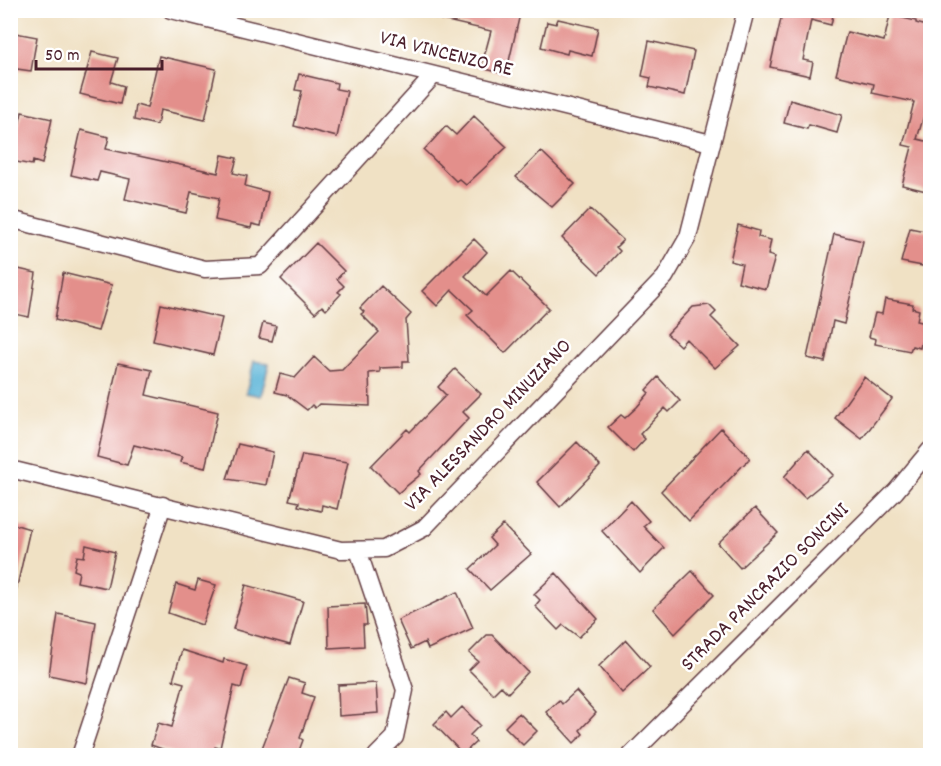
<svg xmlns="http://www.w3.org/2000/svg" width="941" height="766" viewBox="0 0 941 766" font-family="Dekko,sans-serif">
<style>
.water{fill:#5ab4d7;stroke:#526a81;stroke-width:1.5}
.building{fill:#e38f8b}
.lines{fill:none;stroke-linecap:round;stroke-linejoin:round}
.minor-casing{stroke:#633c42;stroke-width:19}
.minor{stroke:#fff;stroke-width:16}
.labels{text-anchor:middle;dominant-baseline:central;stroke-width:5;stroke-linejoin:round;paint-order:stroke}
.street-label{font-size:21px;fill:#4a1f2b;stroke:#fff}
</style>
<rect width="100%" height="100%" fill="#fff"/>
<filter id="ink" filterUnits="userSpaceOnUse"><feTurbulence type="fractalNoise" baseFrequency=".0167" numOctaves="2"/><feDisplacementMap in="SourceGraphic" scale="12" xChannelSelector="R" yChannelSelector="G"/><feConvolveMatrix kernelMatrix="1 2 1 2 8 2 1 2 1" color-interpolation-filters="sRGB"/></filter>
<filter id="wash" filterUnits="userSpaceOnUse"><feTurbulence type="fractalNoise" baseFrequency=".008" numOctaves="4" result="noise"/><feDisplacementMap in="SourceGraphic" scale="24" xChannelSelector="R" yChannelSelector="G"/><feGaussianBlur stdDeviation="1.35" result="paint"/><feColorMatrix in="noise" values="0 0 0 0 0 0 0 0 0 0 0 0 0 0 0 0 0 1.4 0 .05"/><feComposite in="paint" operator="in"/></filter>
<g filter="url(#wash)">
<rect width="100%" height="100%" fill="#f0e1c4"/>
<path class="water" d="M 254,361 L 269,364 L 261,396 L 246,393 Z"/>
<g id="blocks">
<path class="building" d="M 425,10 L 506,10 L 520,14 L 506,74 L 481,68 L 491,31 L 425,16 Z
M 783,10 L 834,10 L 831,25 L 811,20 L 803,60 L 813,62 L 810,76 L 770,67 Z
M 890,15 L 916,21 L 916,23 L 930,27 L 930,105 L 927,105 L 917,139 L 930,142 L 930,192 L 902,185 L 912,147 L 903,145 L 914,102 L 872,93 L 874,84 L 836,75 L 847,32 L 884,41 Z
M 558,19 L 598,28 L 592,56 L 568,50 L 567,54 L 541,47 L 547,22 L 556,24 Z
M 10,32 L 37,37 L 31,71 L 10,68 Z
M 649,41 L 694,51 L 685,95 L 649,87 L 651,78 L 642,76 Z
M 92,52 L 118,58 L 111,82 L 124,86 L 120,104 L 80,94 Z
M 159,56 L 216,69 L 205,120 L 160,110 L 157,125 L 134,120 L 136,105 L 147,108 Z
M 299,74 L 337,83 L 336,89 L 347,91 L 337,137 L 294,126 L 302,91 L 295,90 Z
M 790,100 L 842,115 L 837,133 L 809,125 L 807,129 L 784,123 Z
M 22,112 L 52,119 L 42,164 L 33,161 L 32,165 L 11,161 Z
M 474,116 L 507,147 L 466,185 L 459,179 L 456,181 L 424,150 L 446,126 L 456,135 Z
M 81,130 L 109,137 L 106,149 L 218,173 L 222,155 L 237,158 L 233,173 L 247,176 L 245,186 L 268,192 L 261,226 L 252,224 L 251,228 L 215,220 L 219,198 L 191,192 L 186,213 L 125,199 L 130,179 L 100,172 L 97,181 L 71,175 Z
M 541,151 L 575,184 L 552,207 L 516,177 Z
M 590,209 L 623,240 L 616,247 L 620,251 L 599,274 L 562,238 Z
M 738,225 L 759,231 L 758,237 L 771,240 L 768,255 L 775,257 L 766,289 L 738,282 L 742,264 L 730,261 Z
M 910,228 L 930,232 L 928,267 L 901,262 Z
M 834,234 L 863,241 L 844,324 L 833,321 L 825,362 L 807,358 Z
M 474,239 L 487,252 L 465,276 L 486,296 L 511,271 L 549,308 L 505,353 L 467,315 L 473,310 L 452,290 L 437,306 L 422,291 Z
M 316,243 L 344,271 L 337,279 L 344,286 L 338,292 L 341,294 L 326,310 L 322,306 L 315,313 L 281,279 Z
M 10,267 L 36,273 L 29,317 L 10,313 Z
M 63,273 L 112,285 L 98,331 L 55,320 Z
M 381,286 L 411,314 L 406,320 L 409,361 L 403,361 L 403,367 L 380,368 L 380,372 L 369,373 L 370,406 L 319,404 L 315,408 L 312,405 L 307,410 L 287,395 L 275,392 L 280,374 L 295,378 L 314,357 L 329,371 L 342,370 L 379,332 L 361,314 L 364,312 L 360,308 Z
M 885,299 L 913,304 L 912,308 L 919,310 L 917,321 L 926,323 L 920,348 L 912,346 L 910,351 L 875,344 L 876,339 L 869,337 L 875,313 L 882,314 Z
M 161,304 L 222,318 L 213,355 L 153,341 Z
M 709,305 L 716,312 L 711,317 L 740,346 L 715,368 L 686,339 L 680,346 L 667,334 L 693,307 Z
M 263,323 L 276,326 L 272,341 L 259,338 Z
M 118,363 L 152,370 L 146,395 L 218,412 L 205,468 L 180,462 L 182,457 L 134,445 L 127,465 L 97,457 Z
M 455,369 L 481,394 L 463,412 L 469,418 L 419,471 L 421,474 L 398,493 L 371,466 L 407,429 L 410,432 L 446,395 L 438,387 Z
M 658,377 L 680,401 L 669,412 L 665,408 L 640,434 L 645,439 L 633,452 L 608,427 L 621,415 L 625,418 L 637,407 L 649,393 L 646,390 Z
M 864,377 L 892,399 L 862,439 L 835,418 Z
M 721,428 L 750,458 L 689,521 L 661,491 Z
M 577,442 L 600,466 L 560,507 L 537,482 Z
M 238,444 L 273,452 L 266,485 L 227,479 Z
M 808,449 L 833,475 L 805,498 L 784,477 Z
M 302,455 L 348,462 L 337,509 L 322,505 L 321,511 L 298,506 L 299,502 L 289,500 Z
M 631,501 L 649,521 L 643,526 L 664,548 L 640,573 L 602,531 Z
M 755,508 L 778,533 L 740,568 L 718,543 Z
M 10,523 L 30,529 L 16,591 L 10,591 Z
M 503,525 L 531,554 L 490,590 L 470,569 L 495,545 L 489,538 Z
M 86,545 L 115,552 L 107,588 L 77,582 L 79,572 L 74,570 L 77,556 L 84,557 Z
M 692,571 L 714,595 L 675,634 L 653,609 Z
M 556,573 L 598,619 L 579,637 L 563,625 L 558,630 L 535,606 L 540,600 L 534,594 Z
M 198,580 L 216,585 L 202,625 L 168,613 L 176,584 L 195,590 Z
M 246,585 L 303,601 L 290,645 L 233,629 Z
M 457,592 L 473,628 L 428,649 L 425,642 L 411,649 L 398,620 Z
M 365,604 L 367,625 L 363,625 L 364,646 L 329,648 L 328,606 Z
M 58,614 L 96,622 L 87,683 L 49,675 Z
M 487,635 L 492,635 L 528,672 L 508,693 L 501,686 L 493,694 L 469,670 L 478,661 L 469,653 Z
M 626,640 L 650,667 L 622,693 L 599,666 Z
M 182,650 L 223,663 L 224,659 L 247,666 L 241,688 L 234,686 L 220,748 L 215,747 L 212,756 L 182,756 L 151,745 L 158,723 L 172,727 L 184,683 L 173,680 Z
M 289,678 L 305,683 L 302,693 L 314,697 L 300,738 L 303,740 L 297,756 L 259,756 Z
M 376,683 L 378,713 L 339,716 L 338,685 Z
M 576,691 L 596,713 L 580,730 L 583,734 L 574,743 L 546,712 L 559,700 L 562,704 Z
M 462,707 L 480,725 L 470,735 L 476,742 L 463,754 L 434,724 L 446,712 L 451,718 Z
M 519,713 L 537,731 L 523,745 L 505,727 Z"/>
</g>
</g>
<g filter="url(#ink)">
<use href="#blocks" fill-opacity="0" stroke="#633c42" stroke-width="1.5"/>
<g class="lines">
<g class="minor-casing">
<path id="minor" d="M 171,10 L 711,143
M 10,219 L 205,269 L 260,266 L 434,75
M 10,469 L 341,550 L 384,549 L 424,528 L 665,277 L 688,237 L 746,10
M 358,550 L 405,690 L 395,737 L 376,756
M 80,756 L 163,505
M 630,756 L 896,491 L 930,450"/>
</g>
<use href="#minor" class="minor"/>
</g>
</g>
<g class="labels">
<g class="street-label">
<text transform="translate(446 55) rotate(14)">VIA VINCENZO RE</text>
<text transform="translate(489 426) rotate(-46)">VIA ALESSANDRO MINUZIANO</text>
<text transform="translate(766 588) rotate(-45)">STRADA PANCRAZIO SONCINI</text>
</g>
</g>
<rect width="941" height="766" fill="none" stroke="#fff" stroke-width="36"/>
<path d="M36 60v9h126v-9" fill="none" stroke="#4a1f2b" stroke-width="3"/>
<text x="45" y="60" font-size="18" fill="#4a1f2b" stroke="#ffffff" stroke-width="4.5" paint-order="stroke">50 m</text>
</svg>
